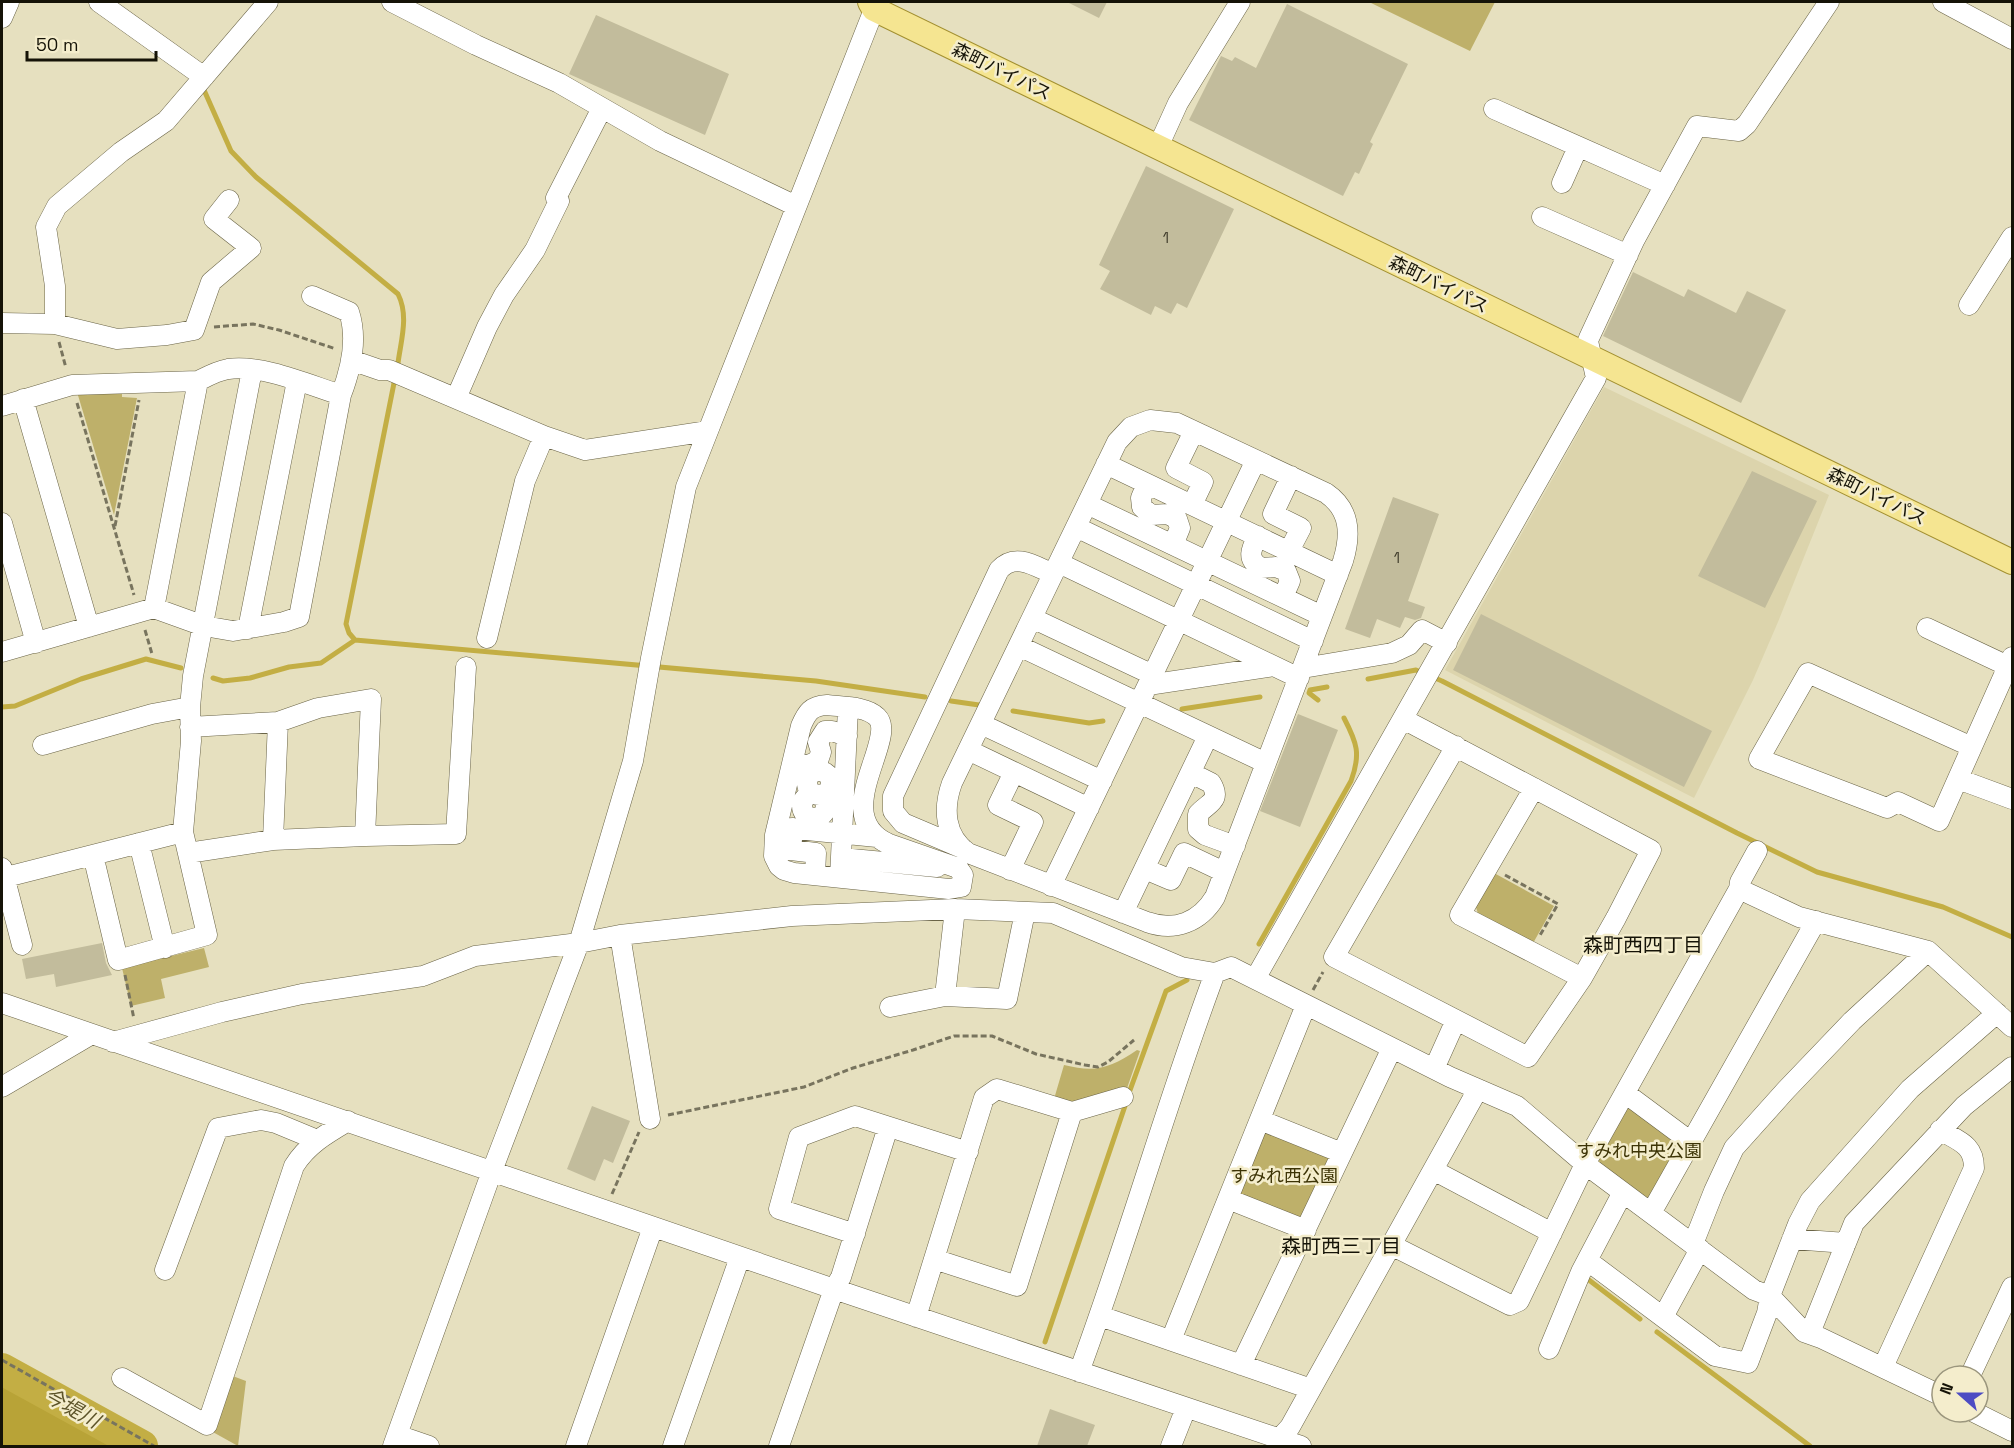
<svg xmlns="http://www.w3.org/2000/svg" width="2014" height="1448" viewBox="0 0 2014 1448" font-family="'Space Grotesk','Noto Sans JP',sans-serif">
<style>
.built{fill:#dcd4ac}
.green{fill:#beb06a}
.forest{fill:#b8a337}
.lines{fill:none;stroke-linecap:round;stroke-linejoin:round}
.stream{stroke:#c3ae44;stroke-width:5}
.river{stroke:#c3ae44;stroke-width:32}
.building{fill:#c2bc9c}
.minor-casing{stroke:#6a6447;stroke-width:21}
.major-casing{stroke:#a39031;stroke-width:26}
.path{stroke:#78745e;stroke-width:3;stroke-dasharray:6 3;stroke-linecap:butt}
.minor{stroke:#fff;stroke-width:20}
.major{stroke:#f5e591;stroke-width:24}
.labels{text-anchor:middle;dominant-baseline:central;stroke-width:5;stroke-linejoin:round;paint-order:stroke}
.number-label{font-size:15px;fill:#403d2c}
.street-label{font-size:18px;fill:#151307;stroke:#f4edcc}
.park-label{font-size:18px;fill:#3d3406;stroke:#f4edcc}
.neighbourhood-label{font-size:20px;fill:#151307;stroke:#f4edcc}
.water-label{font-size:20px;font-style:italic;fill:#5d5429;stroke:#f4edcc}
</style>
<rect width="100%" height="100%" fill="#e6e0bf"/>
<path class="built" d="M 1604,387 L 1829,495 L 1778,622 L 1753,680 L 1694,798 L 1445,670 Z"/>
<path class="green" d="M 1369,2 L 1495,2 L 1470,51 Z
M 122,391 L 122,397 L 137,398 L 114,515 L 77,392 Z
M 1494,873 L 1554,906 L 1532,945 L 1479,917 L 1475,904 Z
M 204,948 L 209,967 L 161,979 L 165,998 L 131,1006 L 122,968 Z
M 1137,1050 L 1140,1051 L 1126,1091 L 1074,1105 L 1054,1099 L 1064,1065 C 1096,1073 1110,1068 1137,1050 Z
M 1634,1106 L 1676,1137 L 1679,1146 L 1651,1196 L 1644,1198 L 1595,1160 L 1626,1107 Z
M 1270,1131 L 1328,1154 L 1330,1159 L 1302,1217 L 1297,1221 L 1242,1199 L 1240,1193 L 1263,1135 Z
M 230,1375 L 246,1381 L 238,1446 L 211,1431 Z"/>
<path class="forest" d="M 2,1373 L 125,1446 L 2,1446 Z"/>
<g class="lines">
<path class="stream" d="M 204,90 L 231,151 L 256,177 L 398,294 C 409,316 401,340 398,363 L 346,624 L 349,633 L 355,640 L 816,681 L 925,697
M 213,678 L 223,681 L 250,678 L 289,667 L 321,663 L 355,640
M 1368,679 L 1416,670 L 1442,681 L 1737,833 L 1817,872 L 1943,907 L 2012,937
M 1318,700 L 1309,693 L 1310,690 L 1327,687
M 951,701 L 979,705
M 2,707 L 15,706 L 81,679 L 146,659 L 181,668
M 1182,709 L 1260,697
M 1013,711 L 1089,723 L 1103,721
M 1259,944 L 1351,781 C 1361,754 1357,743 1344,718
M 1129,1093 L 1166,991 L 1187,980
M 1585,1277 L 1640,1319
M 1657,1332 L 1810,1446
M 1045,1342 L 1126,1103"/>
<path class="river" d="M 2,1369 L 142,1446"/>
</g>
<path class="building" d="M 1067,2 L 1107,2 L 1099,18 Z
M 1287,4 L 1408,64 L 1370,142 L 1373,144 L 1359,174 L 1355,172 L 1343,196 L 1189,120 L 1221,56 L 1232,61 L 1235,57 L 1256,68 Z
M 596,15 L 729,74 L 705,135 L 569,74 Z
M 1146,166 L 1234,209 L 1187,308 L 1177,303 L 1171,314 L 1155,306 L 1151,315 L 1100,289 L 1110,271 L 1099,265 Z
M 1633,272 L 1684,297 L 1688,289 L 1736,313 L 1747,291 L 1786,310 L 1741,403 L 1603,336 Z
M 1752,471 L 1817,501 L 1765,608 L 1698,576 Z
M 1393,497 L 1439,514 L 1408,601 L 1425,607 L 1421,618 L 1415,620 L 1405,617 L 1400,628 L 1377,619 L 1370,638 L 1345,629 Z
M 1481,614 L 1712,731 L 1684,787 L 1453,670 Z
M 1298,714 L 1338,730 L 1300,827 L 1260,811 Z
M 102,943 L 106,963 L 112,975 L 56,987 L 54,974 L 26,979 L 22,959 Z
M 592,1106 L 630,1121 L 613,1163 L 604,1159 L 595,1181 L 567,1169 Z
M 1050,1409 L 1095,1425 L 1087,1446 L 1037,1446 Z"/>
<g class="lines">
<g class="minor-casing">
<path id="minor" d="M 99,2 L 204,77
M 392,2 L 476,45 L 559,83 L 660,141 L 796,206
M 1943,2 L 2012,39
M 2,18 L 9,2
M 1494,109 L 1665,185
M 1158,147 L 1178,103 L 1240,2
M 1562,183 L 1578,147
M 1542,217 L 1628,255
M 1969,305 L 2012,237
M 2,323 L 55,324 L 117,339 L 167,335 L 194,330 L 211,282 L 251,248 L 214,219 L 229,200
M 55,324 L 55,286 L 46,227 L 57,206 L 121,152 L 166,121 L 268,2
M 351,360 L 380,370 L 389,370 L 544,436 L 585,450 L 708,431
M 452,397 L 457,396 L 487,327 L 504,295 L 535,250 L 559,201 L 556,198 L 602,108
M 23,399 L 89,627
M 2,406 L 72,385 L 198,381 C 208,376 217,371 228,369 C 262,364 309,385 341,395
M 1150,420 L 1177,423 L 1326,493 C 1351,510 1351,535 1343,561 L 1215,897 C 1200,922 1175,932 1147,922 L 968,853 C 944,836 943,808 952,783 L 1117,442 L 1131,427 Z
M 1106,464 L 1338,575
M 1147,484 L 1141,498 L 1142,507 L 1151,515 L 1168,514 L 1177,519 L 1180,528 L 1173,545
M 1087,504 L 1322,616
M 1192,505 L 1203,482 L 1176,468 L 1194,431
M 2,523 L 36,643
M 1076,527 L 1313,641
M 1258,536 C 1251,549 1246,559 1261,568 L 1276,567 L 1286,571 L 1290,581 L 1283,597
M 1289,551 L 1301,528 L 1273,514 L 1291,476
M 1059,563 L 1299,678
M 154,608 L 198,381
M 1032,618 L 1153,675
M 1927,628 L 2012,668
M 248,629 L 297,381
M 487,638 L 525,481 L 544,436
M 1019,646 L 1266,763
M 2,652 L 154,608 L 204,626 L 233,631 L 284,622 L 299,617 L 341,395 C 351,369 358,339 349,312 L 312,296
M 1303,668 L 1392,653 L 1409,645 L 1422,630 L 1447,643
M 1148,685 L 1274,666
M 827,705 C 842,707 866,706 877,717 C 899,738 827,817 889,844 L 958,868 L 963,875 L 961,887 L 949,889 L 794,873 L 784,870 L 779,866 L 774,856 L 775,835 L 801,726 C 807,712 811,706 827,705 Z
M 1403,719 L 1651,850 L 1616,918 L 1582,978 L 1528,1057 L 1334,957 L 1456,746
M 981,724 L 1102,781
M 190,727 L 278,722 L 318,708 L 371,699 L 365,836
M 43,745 L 152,714 L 190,707
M 1972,747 L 1808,673 L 1759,759 L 1887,808 L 1898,802 L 1939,821 L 2012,657
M 968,750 L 1089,808
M 793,763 L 808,765 L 818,761 L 821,752 L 818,742 L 825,731 L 832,731 L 847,736
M807 783a12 12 0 1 1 24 0a12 12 0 1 1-24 0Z
M 1191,773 L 1211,783 C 1222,801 1208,803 1198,814 L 1198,829 L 1205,835 L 1235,846
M 1958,779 L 2012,799
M 1534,788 L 1460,915 L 1582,978
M802 806a12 12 0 1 1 24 0a12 12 0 1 1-24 0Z
M 777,827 L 877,837
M 793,828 L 791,850 L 816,853 L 815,875
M 273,840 L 278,722
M 139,843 L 165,948
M 962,848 L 903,823 L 893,811 L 893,796 L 999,570 C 1015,552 1035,566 1053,574
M 188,853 L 273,840 L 365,836 L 456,834 L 466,667
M 93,855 L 118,960 L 207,935 L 183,832 L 191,741 L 190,707 L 193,676 L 252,370
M 841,858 L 937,867
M 2,868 L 22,945
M 1145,869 L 1171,880 L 1184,853 L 1224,872
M 1010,870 L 1033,822 L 998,805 L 1014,772
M 2,878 L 183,832
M 840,878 L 848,708
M 1051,886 L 1256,460
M 1739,889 L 1799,917 L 1928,951 L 2012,1027
M 1123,913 L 1208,736
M 620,935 L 650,1119
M 1255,979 L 1596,378 L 1588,341 L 1589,338 L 1634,241 L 1697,126 L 1739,131 L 1747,124 L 1829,2
M 945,996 L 955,909
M 2,1003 L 834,1289 L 1301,1446
M 890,1007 L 945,996 L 1007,999 L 1025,912
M 113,1042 L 222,1012 L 302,994 L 423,976 L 475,956 L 579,943 L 620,935 L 792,916 L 955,909 L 1053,913 L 1181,967 L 1215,973 L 1231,967 L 1450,1077 L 1517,1106 L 1585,1164 L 1754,1290 L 1770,1296 L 1804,1332 L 1821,1338 L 1942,1396
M 1434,1069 L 1456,1020
M 2,1087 L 92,1034
M 1625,1093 L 1691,1142
M 1072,1112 L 1123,1097
M 1260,1120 L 1342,1153
M 1433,1170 L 1552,1233
M 1228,1199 L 1306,1230
M 1651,1213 L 1816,921
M 855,1234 L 779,1209 L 799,1137 L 855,1116 L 968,1152
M 1792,1239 L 1846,1243
M 1693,1244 L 1714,1191 L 1734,1148 L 1786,1090 L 1852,1021 L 1928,951
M 1391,1245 L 1510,1305 L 1519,1301 L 1585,1164 L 1739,889 L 1740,882 L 1757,851
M 1588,1261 L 1715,1356 L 1748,1363 L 1767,1313 L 1770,1296 L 1798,1224 L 1810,1201 L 1910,1089 L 1997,1013
M 165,1270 L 218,1128 L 261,1120 L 276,1123 L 317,1140
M 1100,1316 L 1311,1389
M 916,1317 L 984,1098 L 997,1089 L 1072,1112 L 1017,1286 L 934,1259
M 1663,1317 L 1700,1249
M 1810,1333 L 1854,1223 L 1964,1106 L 2012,1067
M 1171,1340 L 1306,1005
M 1549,1349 L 1581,1272 L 1623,1192
M 1241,1365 L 1392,1048
M 1883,1367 L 1974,1168 C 1974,1144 1958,1141 1940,1130
M 1079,1372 C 1128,1240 1166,1104 1215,973
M 1970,1376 L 2012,1287
M 122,1378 L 207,1425 L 294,1166 C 307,1145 326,1134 348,1121
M 1974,1412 L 2012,1431
M 397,1435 L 429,1446
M 393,1446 L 492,1171 L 579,943 L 633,761 L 651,658 L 686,487 L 877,2
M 576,1446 L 653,1227
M 673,1446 L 740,1257
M 779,1446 L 834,1289 L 841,1277 L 888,1127
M 1171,1446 L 1186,1408
M 1276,1446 L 1279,1439 L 1290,1427 L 1478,1089"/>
</g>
<g class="major-casing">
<path id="major" d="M 870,2 L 874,9 L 2012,562"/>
</g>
<path class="path" d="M 214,327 L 253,324 L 279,330 L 336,349
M 59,342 L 66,368
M 77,403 L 134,595
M 115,526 L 139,400
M 145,630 L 152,654
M 1505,875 L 1558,904 L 1539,937
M 125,975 L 134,1019
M 1313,990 L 1323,972
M 668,1115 L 804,1087 L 853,1068 L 913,1050 L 954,1036 L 992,1036 L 1036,1054 L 1085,1065 L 1098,1067 L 1108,1062 L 1134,1040
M 612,1194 L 639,1132
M 2,1360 L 154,1446"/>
<use href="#minor" class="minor"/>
<use href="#major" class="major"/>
</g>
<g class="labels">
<g class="number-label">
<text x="1166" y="237">1</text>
<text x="1397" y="557">1</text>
</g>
<g class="street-label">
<text transform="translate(1002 71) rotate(26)">森町バイパス</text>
<text transform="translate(1439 284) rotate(26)">森町バイパス</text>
<text transform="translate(1877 496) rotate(26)">森町バイパス</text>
</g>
<g class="park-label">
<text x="1639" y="1150">すみれ中央公園</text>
<text x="1284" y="1175">すみれ西公園</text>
</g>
<g class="neighbourhood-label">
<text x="1643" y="945">森町西四丁目</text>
<text x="1341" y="1246">森町西三丁目</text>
</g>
<g class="water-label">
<text transform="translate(72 1408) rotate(29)">今堤川</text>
</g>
</g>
<rect width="2014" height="1448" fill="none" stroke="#151307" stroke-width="6"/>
<g transform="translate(1960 1394) rotate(291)"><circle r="28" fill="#f4edcc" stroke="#9b967d" stroke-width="1.5"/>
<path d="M0-4.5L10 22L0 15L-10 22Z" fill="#4d4cc3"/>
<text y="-9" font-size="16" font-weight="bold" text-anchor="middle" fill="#151307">N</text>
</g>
<path d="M27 51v9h129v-9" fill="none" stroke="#151307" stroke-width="3"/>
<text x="36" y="51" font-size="18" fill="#151307" stroke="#f4edcc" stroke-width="4.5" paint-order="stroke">50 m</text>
</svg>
